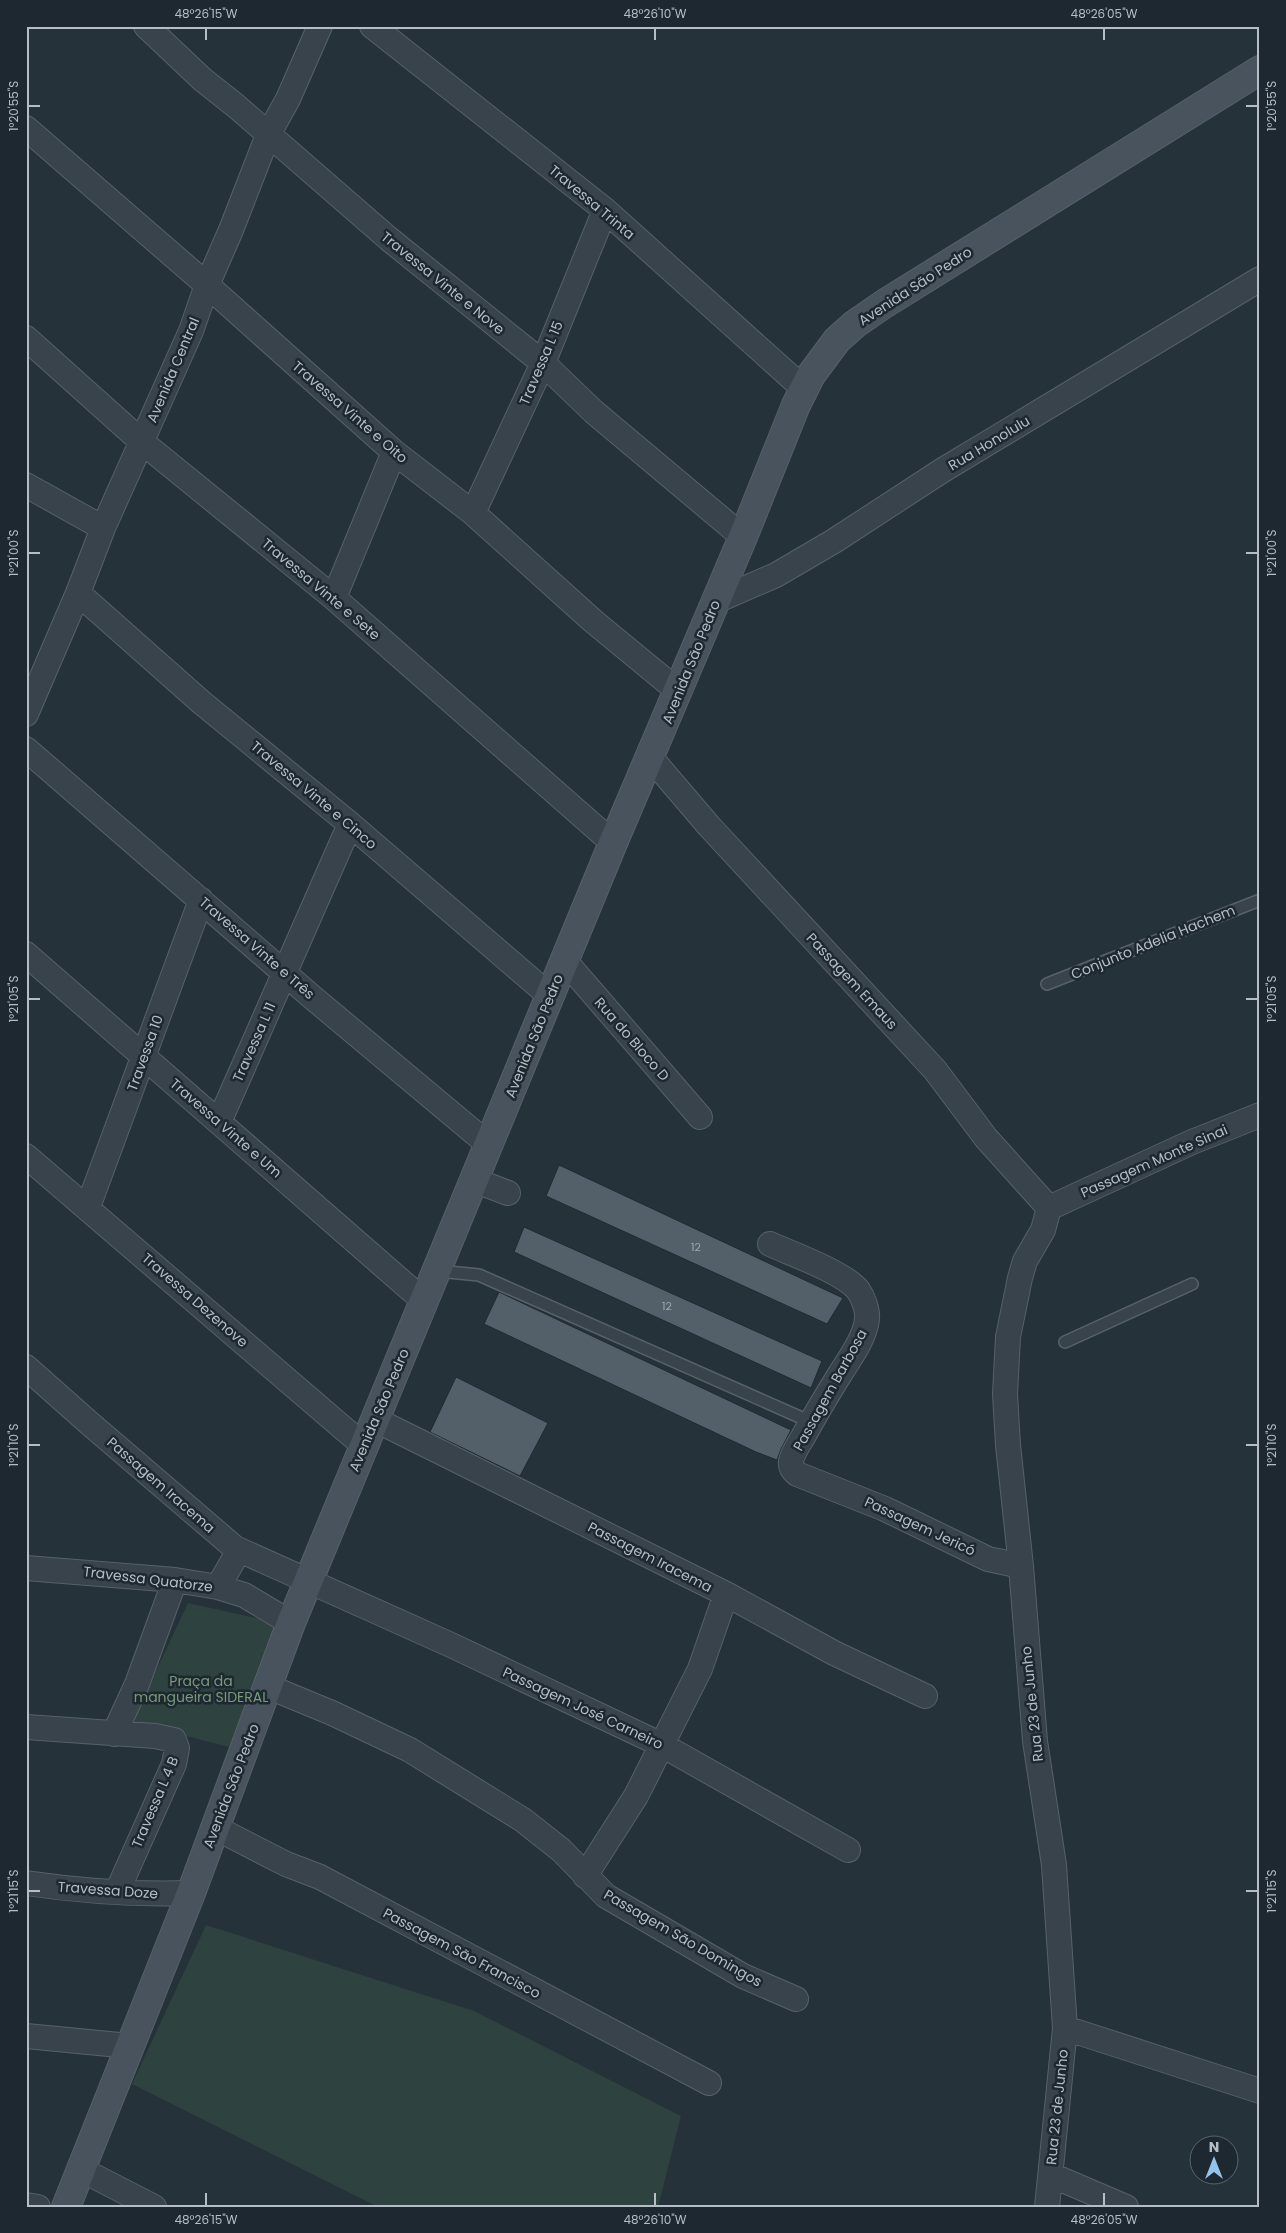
<svg xmlns="http://www.w3.org/2000/svg" width="1286" height="2233" viewBox="0 0 1286 2233" font-family="Poppins,sans-serif">
<style>
.green{fill:#2e423f}
.building{fill:#53606a;stroke:#202a32}
.lines{fill:none;stroke-linecap:round;stroke-linejoin:round}
.service-casing{stroke:#576169;stroke-width:14}
.minor-casing{stroke:#576169;stroke-width:26}
.secondary-casing{stroke:#576169;stroke-width:30}
.service{stroke:#39434b;stroke-width:11}
.minor{stroke:#39434b;stroke-width:24}
.secondary{stroke:#48535d;stroke-width:28}
.ticks{fill:none;stroke:#b5bec6;stroke-width:2}
.labels{text-anchor:middle;dominant-baseline:central;stroke-width:5;stroke-linejoin:round;paint-order:stroke}
.number-label{font-size:11px;fill:#9ca6af}
.street-label{font-size:14px;fill:#b5bec6;stroke:#1e2830}
.park-label{font-size:14px;fill:#769a79;stroke:#1e2830}
.neatline{fill:none;stroke:#b5bec6;stroke-width:2}
.ticks-label{font-size:12px;text-anchor:middle;fill:#b5bec6}
</style>
<rect width="100%" height="100%" fill="#26323a"/>
<path class="green" d="M 188,1603 L 279,1623 L 229,1747 L 132,1722 Z
M 206,1925 L 474,2011 L 681,2116 L 658,2207 L 378,2207 L 132,2084 Z"/>
<path class="building" d="M 559,1165 L 843,1298 L 827,1324 L 546,1196 Z
M 524,1227 L 822,1361 L 811,1388 L 514,1252 Z
M 499,1292 L 791,1430 L 781,1449 L 777,1460 L 756,1452 L 484,1324 Z
M 456,1377 L 548,1423 L 520,1476 L 430,1432 Z"/>
<g class="lines">
<g class="service-casing">
<path id="service" d="M 1047,984 L 1260,900
M 438,1271 L 479,1275 L 811,1422
M 1065,1342 L 1192,1284"/>
</g>
<g class="minor-casing">
<path id="minor" d="M 146,26 L 202,79 L 236,106 L 389,239 L 543,363 L 594,412 L 743,537
M 372,26 L 605,210 L 804,389
M 26,128 L 207,285 L 394,452 L 473,513 L 593,621 L 678,691
M 26,338 L 142,442 L 334,598 L 613,843
M 26,485 L 103,528
M 473,513 L 543,363 L 605,210
M 78,593 L 201,702 L 350,824 L 550,996
M 334,598 L 394,452
M 716,601 L 776,575 L 834,541 L 943,470 L 1260,279
M 26,714 L 78,593 L 103,528 L 191,331 L 207,285 L 231,230 L 268,135 L 288,99 L 320,26
M 26,749 L 312,997 L 489,1145
M 651,758 L 709,826 L 935,1070 L 986,1138 L 1049,1208
M 26,954 L 425,1302
M 565,961 L 700,1117
M 219,1122 L 350,824
M 26,1156 L 364,1446
M 474,1180 L 508,1193
M 88,1207 L 201,900
M 1049,1208 L 1192,1142 L 1260,1115
M 770,1244 C 792,1254 843,1272 858,1290 C 863,1297 868,1310 867,1319 C 865,1338 850,1358 840,1374 C 827,1395 815,1415 803,1437 C 799,1444 793,1452 791,1461 C 790,1466 792,1470 797,1474 L 885,1509 L 988,1559 L 1021,1566
M 26,1367 L 88,1422 L 235,1548 L 451,1645 L 662,1745 L 848,1850
M 374,1419 L 726,1594 L 834,1653 L 925,1696
M 26,1568 L 175,1580 L 218,1587 L 244,1595 L 291,1623
M 218,1587 L 234,1559 L 235,1548
M 269,1687 L 332,1713 L 410,1750 L 523,1820 L 561,1850 L 606,1896 L 743,1976 L 796,1999
M 26,1727 L 155,1736 L 174,1740 L 177,1748 L 174,1764 L 117,1892
M 114,1734 L 137,1684 L 175,1580
M 214,1827 L 286,1864 L 320,1877 L 709,2083
M 585,1876 L 636,1796 L 700,1669 L 726,1594
M 26,1883 C 81,1891 136,1895 191,1893
M 1065,2028 L 1260,2091
M 26,2036 L 130,2046
M 82,2170 L 154,2207
M 1051,2175 L 1126,2207
M 26,2205 L 38,2207
M 1047,2207 L 1065,2028 L 1054,1865 L 1035,1741 L 1021,1566 L 1008,1445 L 1005,1394 L 1008,1337 L 1020,1278 L 1025,1261 L 1043,1230 L 1049,1208"/>
</g>
<g class="secondary-casing">
<path id="secondary" d="M 66,2207 L 191,1893 L 291,1623 L 613,843 L 743,537 L 796,405 L 811,375 L 837,340 L 855,324 L 884,304 L 1260,70"/>
</g>
<use href="#service" class="service"/>
<use href="#minor" class="minor"/>
<use href="#secondary" class="secondary"/>
</g>
<path class="ticks" d="M 206,28 L 206,40M 655,28 L 655,40M 1104,28 L 1104,40M 28,106 L 40,106M 1246,106 L 1258,106M 28,553 L 40,553M 1246,553 L 1258,553M 28,999 L 40,999M 1246,999 L 1258,999M 28,1445 L 40,1445M 1246,1445 L 1258,1445M 28,1891 L 40,1891M 1246,1891 L 1258,1891M 206,2193 L 206,2206M 655,2193 L 655,2206M 1104,2193 L 1104,2206"/>
<g class="labels">
<g class="number-label">
<text x="696" y="1247">12</text>
<text x="667" y="1306">12</text>
</g>
<g class="street-label">
<text transform="translate(592 202) rotate(40)">Travessa Trinta</text>
<text transform="translate(443 283) rotate(39)">Travessa Vinte e Nove</text>
<text transform="translate(915 286) rotate(-33)">Avenida São Pedro</text>
<text transform="translate(541 363) rotate(-67)">Travessa L 15</text>
<text transform="translate(173 370) rotate(-67)">Avenida Central</text>
<text transform="translate(350 412) rotate(41)">Travessa Vinte e Oito</text>
<text transform="translate(989 443) rotate(-31)">Rua Honolulu</text>
<text transform="translate(321 589) rotate(40)">Travessa Vinte e Sete</text>
<text transform="translate(691 662) rotate(-68)">Avenida São Pedro</text>
<text transform="translate(314 795) rotate(40)">Travessa Vinte e Cinco</text>
<text transform="translate(1153 942) rotate(-22)">Conjunto Adelia Hachem</text>
<text transform="translate(257 948) rotate(41)">Travessa Vinte e Três</text>
<text transform="translate(852 981) rotate(47)">Passagem Emaus</text>
<text transform="translate(534 1036) rotate(-68)">Avenida São Pedro</text>
<text transform="translate(632 1039) rotate(49)">Rua do Bloco D</text>
<text transform="translate(254 1042) rotate(-66)">Travessa L 11</text>
<text transform="translate(145 1053) rotate(-70)">Travessa 10</text>
<text transform="translate(226 1128) rotate(41)">Travessa Vinte e Um</text>
<text transform="translate(1154 1161) rotate(-24)">Passagem Monte Sinai</text>
<text transform="translate(195 1300) rotate(41)">Travessa Dezenove</text>
<text transform="translate(830 1390) rotate(-61)">Passagem Barbosa</text>
<text transform="translate(379 1410) rotate(-67)">Avenida São Pedro</text>
<text transform="translate(161 1485) rotate(41)">Passagem Iracema</text>
<text transform="translate(920 1526) rotate(25)">Passagem Jericó</text>
<text transform="translate(650 1557) rotate(27)">Passagem Iracema</text>
<text transform="translate(148 1579) rotate(7)">Travessa Quatorze</text>
<text transform="translate(1032 1704) rotate(-96)">Rua 23 de Junho</text>
<text transform="translate(583 1708) rotate(25)">Passagem José Carneiro</text>
<text transform="translate(231 1786) rotate(-69)">Avenida São Pedro</text>
<text transform="translate(155 1802) rotate(-67)">Travessa L 4 B</text>
<text transform="translate(108 1890) rotate(4)">Travessa Doze</text>
<text transform="translate(683 1938) rotate(30)">Passagem São Domingos</text>
<text transform="translate(462 1953) rotate(28)">Passagem São Francisco</text>
<text transform="translate(1057 2107) rotate(-84)">Rua 23 de Junho</text>
</g>
<g class="park-label">
<text x="201" y="1681">Praça da<tspan x="201" dy="16">mangueira SIDERAL</tspan></text>
</g>
</g>
<rect width="1286" height="2233" fill="none" stroke="#1e2830" stroke-width="55"/>
<g transform="translate(1214 2160)"><circle r="24" fill="#1e2830" stroke="#5a646c"/>
<path d="M0-4L9 19L0 12L-9 19Z" fill="#93c3ed"/>
<text y="-8" font-size="14" font-weight="bold" text-anchor="middle" fill="#b5bec6">N</text>
</g>
<rect x="28" y="28" width="1230" height="2178" class="neatline"/>
<g class="ticks-label">
<text x="206" y="18">48°26'15"W</text>
<text x="655" y="18">48°26'10"W</text>
<text x="1104" y="18">48°26'05"W</text>
<text transform="translate(14 106) rotate(-90)" y="4">1°20'55"S</text>
<text transform="translate(1272 106) rotate(-90)" y="4">1°20'55"S</text>
<text transform="translate(14 553) rotate(-90)" y="4">1°21'00"S</text>
<text transform="translate(1272 553) rotate(-90)" y="4">1°21'00"S</text>
<text transform="translate(14 999) rotate(-90)" y="4">1°21'05"S</text>
<text transform="translate(1272 999) rotate(-90)" y="4">1°21'05"S</text>
<text transform="translate(14 1445) rotate(-90)" y="4">1°21'10"S</text>
<text transform="translate(1272 1445) rotate(-90)" y="4">1°21'10"S</text>
<text transform="translate(14 1891) rotate(-90)" y="4">1°21'15"S</text>
<text transform="translate(1272 1891) rotate(-90)" y="4">1°21'15"S</text>
<text x="206" y="2224">48°26'15"W</text>
<text x="655" y="2224">48°26'10"W</text>
<text x="1104" y="2224">48°26'05"W</text>
</g>
</svg>
